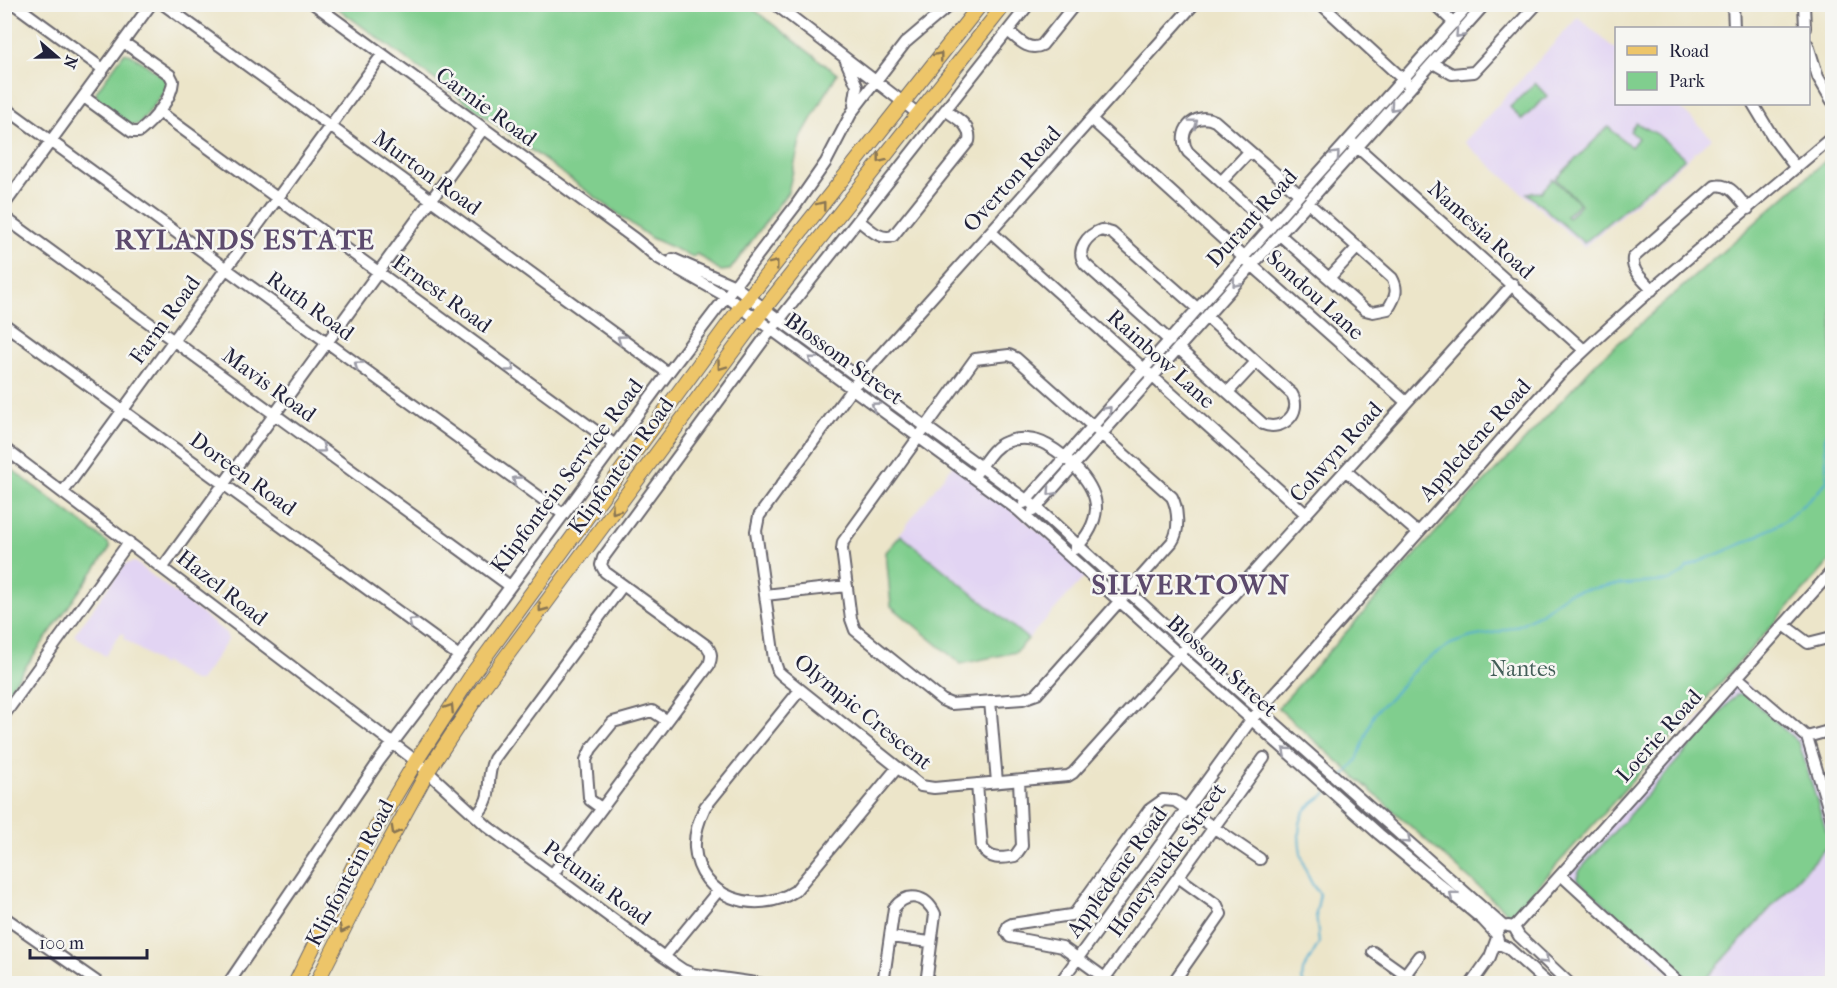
<svg xmlns="http://www.w3.org/2000/svg" width="1837" height="988" viewBox="0 0 1837 988" font-family="'IM FELL French Canon',serif">
<style>
.built{fill:#e2d4f3}
.green{fill:#80ce8e;stroke:#517864;stroke-width:1.5}
.lines{fill:none;stroke-linecap:round;stroke-linejoin:round}
.stream{stroke:#53aed1;stroke-width:2}
.minor-casing{stroke:#69666d;stroke-width:14}
.major-casing{stroke:#69666d;stroke-width:16}
.minor{stroke:#fff;stroke-width:10}
.major{stroke:#edc569;stroke-width:14}
.oneway{stroke:#9c9ca7}
.oneway2{stroke:#887452}
.labels{text-anchor:middle;dominant-baseline:central;stroke-width:5;stroke-linejoin:round;paint-order:stroke}
.street-label{font-size:22px;fill:#22223b;stroke:#f6f6f2}
.park-label{font-size:22px;fill:#435e58;stroke:#f6f6f2}
.district-label{font-size:28px;font-weight:bold;letter-spacing:1.5px;fill:#5c4a6d;stroke:#f6f6f2}
</style>
<rect width="100%" height="100%" fill="#f6f6f2"/>
<filter id="ink" filterUnits="userSpaceOnUse"><feTurbulence type="fractalNoise" baseFrequency=".0167" numOctaves="2"/><feDisplacementMap in="SourceGraphic" scale="12" xChannelSelector="R" yChannelSelector="G"/><feConvolveMatrix kernelMatrix="1 2 1 2 8 2 1 2 1" color-interpolation-filters="sRGB"/></filter>
<filter id="wash" filterUnits="userSpaceOnUse"><feTurbulence type="fractalNoise" baseFrequency=".008" numOctaves="4" result="noise"/><feDisplacementMap in="SourceGraphic" scale="24" xChannelSelector="R" yChannelSelector="G"/><feGaussianBlur stdDeviation="1.35" result="paint"/><feColorMatrix in="noise" values="0 0 0 0 0 0 0 0 0 0 0 0 0 0 0 0 0 1.4 0 .05"/><feComposite in="paint" operator="in"/></filter>
<g filter="url(#wash)">
<rect width="100%" height="100%" fill="#ece5c9"/>
<path class="built" d="M 1578,17 L 1616,50 L 1616,104 L 1677,104 L 1712,138 L 1584,247 L 1464,142 Z
M 954,463 L 1089,572 L 1016,652 L 961,664 L 891,606 L 886,552 Z
M 135,562 L 226,633 L 228,640 L 200,681 L 193,681 L 164,662 L 162,665 L 123,638 L 125,635 L 121,633 L 105,656 L 74,635 L 125,564 Z
M 1737,677 L 1807,737 L 1832,820 L 1832,983 L 1680,983 L 1561,875 Z"/>
<path class="green" d="M 333,5 L 748,5 L 837,74 L 801,137 L 788,192 L 730,270 L 721,271 L 697,254 L 693,257 L 651,238 Z
M 124,53 L 132,55 L 166,79 L 167,88 L 140,124 L 131,126 L 97,102 L 96,92 Z
M 1535,83 L 1547,96 L 1522,120 L 1510,107 Z
M 1636,123 L 1657,134 L 1685,158 L 1584,243 L 1527,193 L 1541,192 L 1553,179 L 1579,203 L 1566,216 L 1568,218 L 1581,204 L 1556,179 L 1608,127 L 1631,147 L 1638,138 L 1630,131 Z
M 1832,155 L 1832,559 L 1511,916 L 1278,708 L 1445,522 L 1514,452 L 1597,362 Z
M 5,464 L 108,543 L 110,548 L 5,696 Z
M 901,535 L 1028,639 L 1016,652 L 961,664 L 891,606 L 886,552 Z
M 1737,694 L 1745,694 L 1799,743 L 1830,843 L 1702,983 L 1693,983 L 1578,880 L 1578,872 Z"/>
<g class="lines">
<path class="stream" d="M 1342,779 L 1357,760 L 1373,716 L 1381,706 L 1391,698 L 1418,665 L 1451,644 L 1471,637 L 1498,632 L 1519,625 L 1543,612 L 1568,593 L 1612,585 L 1669,581 L 1683,573 L 1687,567 L 1746,542 L 1783,522 L 1816,494 L 1827,481 L 1825,439 L 1832,419
M 1304,984 L 1302,980 L 1303,971 L 1319,943 L 1316,913 L 1320,894 C 1303,878 1292,832 1305,811 C 1311,803 1319,799 1327,793"/>
</g>
</g>
<g filter="url(#ink)">
<g class="lines">
<g class="minor-casing">
<path id="minor" d="M 14,4 L 103,69
M 163,4 L 668,373
M 314,4 L 635,239 L 658,258 L 727,297 L 1018,510 L 1379,834 L 1483,920 L 1496,934
M 775,4 L 917,113
M 1194,4 L 859,379 L 759,516 L 756,531 L 774,659 L 778,671 L 782,675 L 921,786 L 934,788 L 1068,776 L 1073,773 L 1513,284
M 1321,4 L 1407,83
M 1434,4 L 1454,23
M 1733,4 L 1734,28
M 1804,4 L 1805,28
M 1008,31 C 1018,39 1028,52 1042,45 L 1075,4
M 1808,45 L 1818,77 L 1832,101
M 846,61 L 857,86 L 854,105
M 1433,63 L 1452,74 L 1474,72 L 1537,4
M 84,97 L 132,132 L 139,132 C 153,121 172,99 173,81 L 170,75 L 123,42
M 1753,104 L 1774,139 L 1796,168
M 4,107 L 563,514
M 158,111 L 615,445
M 1091,119 L 1244,258 L 1406,402
M 1354,144 L 1584,350
M 1221,182 L 1249,152
M 4,205 L 151,4
M 4,217 L 510,586
M 858,220 C 869,228 880,241 893,236 L 969,141 C 972,125 956,118 945,110
M 1271,227 L 1188,152 C 1175,133 1194,110 1215,121 L 1299,194
M 991,232 L 1306,514
M 1280,235 L 1365,310 L 1373,312 L 1388,309 C 1395,298 1399,290 1392,278 L 1308,203
M 673,259 L 735,286 L 770,313 L 1036,507 L 1188,646 L 1503,926
M 1329,278 L 1358,247
M 1652,290 C 1644,280 1631,272 1633,258 L 1715,186 C 1730,182 1739,199 1748,209
M 4,324 L 459,656
M 1170,341 L 1085,264 C 1075,250 1087,235 1101,230 L 1112,233 L 1198,309
M 1178,348 L 1263,424 C 1282,432 1303,413 1292,394 L 1207,317
M 1009,355 L 1016,358 L 1172,497 C 1178,509 1180,531 1172,542 L 1037,694 L 1023,699 L 951,704 L 942,700 L 855,630 L 851,619 L 842,549 L 843,542 L 975,359 Z
M 1228,392 L 1256,362
M 4,448 L 416,761 L 488,827 L 664,957 L 683,970 L 693,974 L 763,984
M 1346,471 L 1418,533
M 977,472 C 986,461 992,447 1006,442 C 1019,437 1035,438 1047,445 C 1067,456 1097,484 1096,509 C 1095,525 1086,538 1075,549
M 63,492 L 382,55
M 1024,503 L 1470,4
M 1033,511 L 1485,4
M 163,567 L 483,129
M 765,595 L 847,586
M 1784,625 L 1808,643 L 1832,637
M 1737,677 L 1807,737 L 1832,820
M 800,690 L 705,807 C 699,820 694,833 695,848 C 699,898 756,916 795,891 L 897,768
M 990,701 L 997,782
M 4,715 L 129,542
M 1807,737 L 1832,730
M 977,784 L 982,847 C 989,860 1001,859 1015,856 L 1022,846 L 1019,781
M 601,808 L 590,800 L 589,797 L 586,760 L 591,749 L 613,722 L 652,711 L 666,720
M 476,816 C 497,793 483,784 494,759 L 623,585
M 552,875 L 709,665 C 712,657 712,653 707,646 L 605,572 L 601,565 L 603,558 L 765,338 L 1029,4
M 1561,875 L 1680,984
M 4,917 L 100,984
M 1508,926 L 1514,927 L 1519,936 L 1570,984
M 1514,927 L 1832,571
M 1500,928 L 1496,934 L 1499,944 L 1508,948 L 1548,984
M 890,937 L 930,942
M 1373,952 L 1418,984
M 664,957 L 718,891
M 1102,982 L 1264,758
M 228,984 L 379,761 L 459,656 L 668,373 L 796,205 L 826,162 L 852,112 L 905,43 L 951,4
M 883,984 L 894,908 C 907,891 926,895 935,914 L 926,984
M 1059,984 L 1251,720 L 1558,376 C 1644,291 1740,216 1832,137
M 1113,984 L 1062,947 L 1010,937 L 1006,931 L 1008,926 L 1012,924 L 1071,915 L 1075,913 L 1149,810 L 1163,800 L 1175,801 L 1260,859
M 1172,984 L 1221,914 L 1217,905 L 1178,877
M 1398,984 L 1419,956
M 1471,984 L 1490,957 L 1497,938"/>
</g>
<g class="major-casing">
<path id="major" d="M 295,984 L 354,865 L 416,761 L 473,673 L 741,307 L 981,4
M 316,984 L 370,877 L 428,771 L 482,689 L 764,309 L 1005,4"/>
</g>
<use href="#minor" class="minor"/>
<use href="#major" class="major"/>
</g>
<defs><path id="oneway-chevron" d="M-2-3.5L2.5 0L-2 3.5" fill="none" stroke-width="1.6" stroke-linecap="round" stroke-linejoin="round" transform="scale(1.5)"/></defs>
<g class="oneway">
<use href="#oneway-chevron" transform="translate(1459 34) rotate(132)"/>
<use href="#oneway-chevron" transform="translate(1394 107) rotate(132)"/>
<use href="#oneway-chevron" transform="translate(1194 123) rotate(-37)"/>
<use href="#oneway-chevron" transform="translate(1336 155) rotate(-47)"/>
<use href="#oneway-chevron" transform="translate(1236 283) rotate(131)"/>
<use href="#oneway-chevron" transform="translate(621 339) rotate(-144)"/>
<use href="#oneway-chevron" transform="translate(812 360) rotate(-143)"/>
<use href="#oneway-chevron" transform="translate(358 365) rotate(-144)"/>
<use href="#oneway-chevron" transform="translate(511 368) rotate(36)"/>
<use href="#oneway-chevron" transform="translate(875 406) rotate(-144)"/>
<use href="#oneway-chevron" transform="translate(1108 410) rotate(-48)"/>
<use href="#oneway-chevron" transform="translate(322 449) rotate(36)"/>
<use href="#oneway-chevron" transform="translate(516 480) rotate(-144)"/>
<use href="#oneway-chevron" transform="translate(1051 492) rotate(132)"/>
<use href="#oneway-chevron" transform="translate(412 622) rotate(-144)"/>
<use href="#oneway-chevron" transform="translate(1286 751) rotate(-138)"/>
<use href="#oneway-chevron" transform="translate(1407 840) rotate(42)"/>
<use href="#oneway-chevron" transform="translate(1453 895) rotate(-140)"/>
<use href="#oneway-chevron" transform="translate(1545 960) rotate(43)"/>
</g>
<g class="oneway2">
<use href="#oneway-chevron" transform="translate(939 56) rotate(-51)"/>
<use href="#oneway-chevron" transform="translate(881 159) rotate(128)"/>
<use href="#oneway-chevron" transform="translate(822 205) rotate(-52)"/>
<use href="#oneway-chevron" transform="translate(775 264) rotate(-52)"/>
<use href="#oneway-chevron" transform="translate(721 366) rotate(126)"/>
<use href="#oneway-chevron" transform="translate(615 510) rotate(126)"/>
<use href="#oneway-chevron" transform="translate(542 608) rotate(127)"/>
<use href="#oneway-chevron" transform="translate(450 708) rotate(-57)"/>
<use href="#oneway-chevron" transform="translate(395 831) rotate(119)"/>
<use href="#oneway-chevron" transform="translate(343 929) rotate(117)"/>
</g>
</g>
<g class="labels">
<g class="street-label">
<text transform="translate(486 107) rotate(36)">Carnie Road</text>
<text transform="translate(427 173) rotate(36)">Murton Road</text>
<text transform="translate(1012 179) rotate(-48)">Overton Road</text>
<text transform="translate(1252 218) rotate(-48)">Durant Road</text>
<text transform="translate(1481 230) rotate(42)">Namesia Road</text>
<text transform="translate(442 294) rotate(36)">Ernest Road</text>
<text transform="translate(1315 295) rotate(42)">Sondou Lane</text>
<text transform="translate(310 306) rotate(36)">Ruth Road</text>
<text transform="translate(165 320) rotate(-54)">Farm Road</text>
<text transform="translate(844 359) rotate(36)">Blossom Street</text>
<text transform="translate(1161 359) rotate(42)">Rainbow Lane</text>
<text transform="translate(269 385) rotate(36)">Mavis Road</text>
<text transform="translate(1475 440) rotate(-48)">Appledene Road</text>
<text transform="translate(1336 452) rotate(-48)">Colwyn Road</text>
<text transform="translate(621 466) rotate(-54)">Klipfontein Road</text>
<text transform="translate(243 474) rotate(36)">Doreen Road</text>
<text transform="translate(567 476) rotate(-53)">Klipfontein Service Road</text>
<text transform="translate(222 588) rotate(38)">Hazel Road</text>
<text transform="translate(1222 666) rotate(42)">Blossom Street</text>
<text transform="translate(863 712) rotate(39)">Olympic Crescent</text>
<text transform="translate(1659 736) rotate(-48)">Loerie Road</text>
<text transform="translate(1167 860) rotate(-54)">Honeysuckle Street</text>
<text transform="translate(1117 872) rotate(-54)">Appledene Road</text>
<text transform="translate(350 873) rotate(-62)">Klipfontein Road</text>
<text transform="translate(597 883) rotate(36)">Petunia Road</text>
</g>
<g class="park-label">
<text x="1523" y="669">Nantes</text>
</g>
<g class="district-label">
<text x="245" y="239">RYLANDS ESTATE</text>
<text x="1191" y="584">SILVERTOWN</text>
</g>
</g>
<rect width="1837" height="988" fill="none" stroke="#f6f6f2" stroke-width="24"/>
<rect x="1615" y="27" width="195" height="78" fill="#f6f6f2" stroke="#a1a1a9" stroke-width="1.5"/>
<rect x="1627" y="46" width="30" height="9" fill="#edc569" stroke="#a1a1a9" stroke-width="1.5"/>
<text x="1669" y="57" font-size="18" fill="#22223b">Road</text>
<rect x="1627" y="72" width="30" height="18" fill="#80ce8e" stroke="#a1a1a9" stroke-width="1.5"/>
<text x="1669" y="87" font-size="18" fill="#22223b">Park</text>
<g transform="translate(57 57) rotate(110)" stroke="#f6f6f2" stroke-width="4.5" paint-order="stroke">
<path d="M0-4.5L10 22L0 15L-10 22Z" fill="#22223b"/>
<text y="-9" font-size="16" font-weight="bold" text-anchor="middle" fill="#22223b">N</text>
</g>
<path d="M30 949v9h117v-9" fill="none" stroke="#22223b" stroke-width="3"/>
<text x="39" y="949" font-size="18" fill="#22223b" stroke="#f6f6f2" stroke-width="4.5" paint-order="stroke">100 m</text>
</svg>
